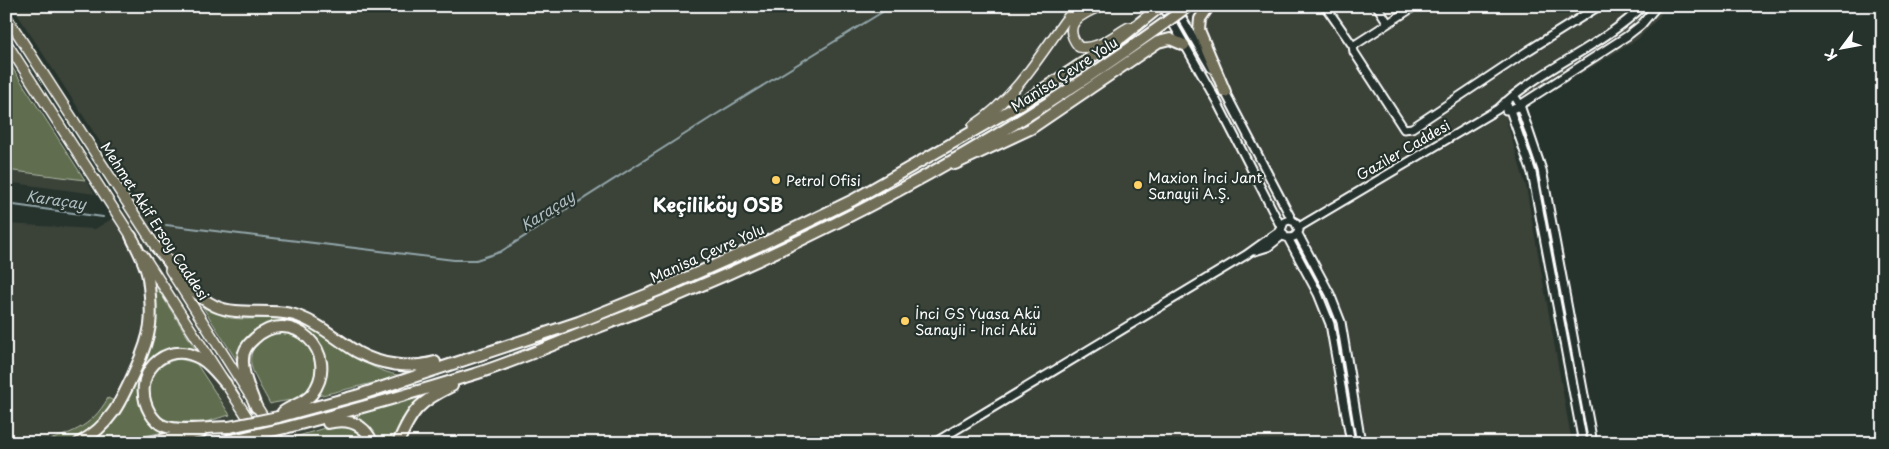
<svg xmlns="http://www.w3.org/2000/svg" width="1889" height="449" viewBox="0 0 1889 449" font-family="'Playpen Sans',sans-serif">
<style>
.built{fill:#3a4339}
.green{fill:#616e50;stroke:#b0b6a8}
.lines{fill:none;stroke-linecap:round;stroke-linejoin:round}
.stream{stroke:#93a6aa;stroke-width:2}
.minor-casing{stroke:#fff;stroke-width:11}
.major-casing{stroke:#fff;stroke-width:12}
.highway-casing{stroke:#fff;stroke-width:14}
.minor{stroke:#26332d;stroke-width:7}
.major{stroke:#716e59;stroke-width:9}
.highway{stroke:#716e59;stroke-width:10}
.highway-bridge-casing{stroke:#fff;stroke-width:14;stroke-linecap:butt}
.highway-bridge{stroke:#716e59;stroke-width:10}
.poi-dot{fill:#ffd166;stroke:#26332d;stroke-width:2}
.labels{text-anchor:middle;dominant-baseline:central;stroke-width:4.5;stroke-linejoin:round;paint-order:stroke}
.street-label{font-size:14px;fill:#fff;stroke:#26332d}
.poi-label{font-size:14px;fill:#fff;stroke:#26332d;text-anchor:start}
.water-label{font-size:15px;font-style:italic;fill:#aebcc0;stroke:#26332d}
.district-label{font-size:19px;font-weight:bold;fill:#fff;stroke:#26332d}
</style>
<rect width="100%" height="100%" fill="#26332d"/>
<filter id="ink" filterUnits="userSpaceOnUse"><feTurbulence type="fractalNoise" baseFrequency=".02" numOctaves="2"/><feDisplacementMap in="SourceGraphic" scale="10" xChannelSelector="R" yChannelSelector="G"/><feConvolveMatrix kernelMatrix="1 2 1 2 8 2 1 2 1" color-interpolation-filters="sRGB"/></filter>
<g filter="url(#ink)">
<path class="built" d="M 12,6 L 1666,6 L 1659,17 L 1638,39 L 1506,119 L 1526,187 L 1572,443 L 6,443 L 6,224 L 95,229 L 139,202 Z
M 6,54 L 95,194 L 6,182 Z"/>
<path class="green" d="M 6,58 L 85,180 L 6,170 Z
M 154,283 L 196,350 C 187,348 178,347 169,349 C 163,351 157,356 152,360 C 129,384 136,417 164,432 L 109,443 L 89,443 L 110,425 L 123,408 L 144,360 L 153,338 L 156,323 L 156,302 Z
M 202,306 C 212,311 221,316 231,318 C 251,321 272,315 292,321 C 306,325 318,333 330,341 C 353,356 374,371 402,376 L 318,396 C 320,392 323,387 325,382 C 330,365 324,341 308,332 C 300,328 290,326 281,323 L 241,350 L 237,361 Z
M 279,332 C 287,333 297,334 304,340 C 319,354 321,383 304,395 C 296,401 279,401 270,404 C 253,372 233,349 279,332 Z
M 179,359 L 196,363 L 230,415 C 217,418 194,427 181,425 C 139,420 138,366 179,359 Z
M 423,396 L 401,420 L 394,443 L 378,443 C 374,430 363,422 352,416 Z
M 108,398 L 116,402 C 106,417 87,440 67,443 C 58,444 48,443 39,443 C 70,434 91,428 108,398 Z
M 334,425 C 354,424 357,427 369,443 L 295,443 L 292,438 Z"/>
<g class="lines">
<path class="stream" d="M 6,204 L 103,217
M 166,225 L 454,260 L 476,260 L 500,252 L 712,117 L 892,6"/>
<g class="minor-casing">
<path id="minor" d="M 1163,6 L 1216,100 L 1281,227
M 1175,6 L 1211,68
M 1325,6 L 1353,46
M 1377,6 L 1388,23
M 1415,6 L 1353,46 L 1354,52 L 1404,129 L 1412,128 L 1529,50 L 1599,6
M 1223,88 L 1292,220
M 1514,95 L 1520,105 L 1542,170 L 1593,443
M 1505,102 L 1510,110 L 1532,173 L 1583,443
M 1506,110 L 1510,110 L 1520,105 L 1627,36 L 1641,25 L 1657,6
M 1299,227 L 1498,109 C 1541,68 1600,48 1643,6
M 1298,234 L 1330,294 L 1341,322 L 1361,443
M 1288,238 L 1318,294 L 1330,324 L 1351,443
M 1255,251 L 1268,247 L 1283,235
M 934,443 L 1246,255 L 1281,230 L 1284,222 L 1289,220 L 1295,222 L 1299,230 C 1297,237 1292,239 1285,237 L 1281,230"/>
</g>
<g class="major-casing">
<path id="major" d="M 1101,6 C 1081,14 1060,24 1079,47 C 1097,51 1114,35 1129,27
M 6,16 L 159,252
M 6,42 L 135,242
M 973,126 C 1011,102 1038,59 1064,22 L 1072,12 L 1080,6
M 143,255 L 264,443
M 170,270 L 280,443"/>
</g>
<g class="highway-casing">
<path id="highway" d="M 1209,6 L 1200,19 L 1199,30 L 1225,92
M 955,164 L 1030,129 L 1158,42 L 1170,39 L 1184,45
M 156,247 C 174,267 190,294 215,306 C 239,317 272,307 298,316 C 320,324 337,340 357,352 C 380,365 410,369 435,362
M 226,384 C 218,375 211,365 201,359 C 164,337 129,377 150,413 C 153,418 158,424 164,426 C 180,432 211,427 229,427
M 256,407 C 251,392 242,375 243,359 C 243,351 248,344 254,339 C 290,304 343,353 312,394 C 305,403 292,405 283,412
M 278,417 L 359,395 L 579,322 L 661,289 L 758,246 L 853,200 L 1019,105 L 1122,37 L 1161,6
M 328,423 C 348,418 364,423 373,443
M 285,428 C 350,411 414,393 478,373 C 515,361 552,345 588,331 C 792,254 989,152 1165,23
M 79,443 C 112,424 121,401 136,368 C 142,355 148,339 150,325 C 152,310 150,293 148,278 C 146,264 137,249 131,236
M 147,443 L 201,432
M 219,443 L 237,439
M 398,443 C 412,410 419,402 452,386"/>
</g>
<use href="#minor" class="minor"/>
<use href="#major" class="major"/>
<use href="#highway" class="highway"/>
<g class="highway-bridge-casing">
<path id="highway-bridge" d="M 1165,23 L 1188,6
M 229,427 L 278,417
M 237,439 L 285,428"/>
</g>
<use href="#highway-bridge" class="highway-bridge"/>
</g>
</g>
<g class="poi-dot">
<circle cx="776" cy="180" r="5"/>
<circle cx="1138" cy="185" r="5"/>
<circle cx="905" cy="321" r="5"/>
</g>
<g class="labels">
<g class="street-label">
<text transform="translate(1064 74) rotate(-33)">Manisa Çevre Yolu</text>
<text transform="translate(1403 150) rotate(-30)">Gaziler Caddesi</text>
<text transform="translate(155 221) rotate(57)">Mehmet Akif Ersoy Caddesi</text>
<text transform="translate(707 253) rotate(-24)">Manisa Çevre Yolu</text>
</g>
<g class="poi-label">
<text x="1148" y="177">Maxion İnci Jant<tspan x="1148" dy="16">Sanayii A.Ş.</tspan></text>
<text x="786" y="180">Petrol Ofisi</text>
<text x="915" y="313">İnci GS Yuasa Akü<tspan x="915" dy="16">Sanayii - İnci Akü</tspan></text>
</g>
<g class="water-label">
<text transform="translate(56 199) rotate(8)">Karaçay</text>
<text transform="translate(547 210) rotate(-32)">Karaçay</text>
</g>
<g class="district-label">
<text x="718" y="204">Keçiliköy OSB</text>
</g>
</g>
<rect width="1889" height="449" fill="none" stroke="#26332d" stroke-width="25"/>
<rect x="12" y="12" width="1864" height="424" fill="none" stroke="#fff" stroke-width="2" filter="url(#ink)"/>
<g transform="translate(1842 48) rotate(238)" stroke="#26332d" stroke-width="4" paint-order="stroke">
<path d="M0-4L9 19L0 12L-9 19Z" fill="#ffffff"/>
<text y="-8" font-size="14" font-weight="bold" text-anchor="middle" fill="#ffffff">K</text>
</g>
</svg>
